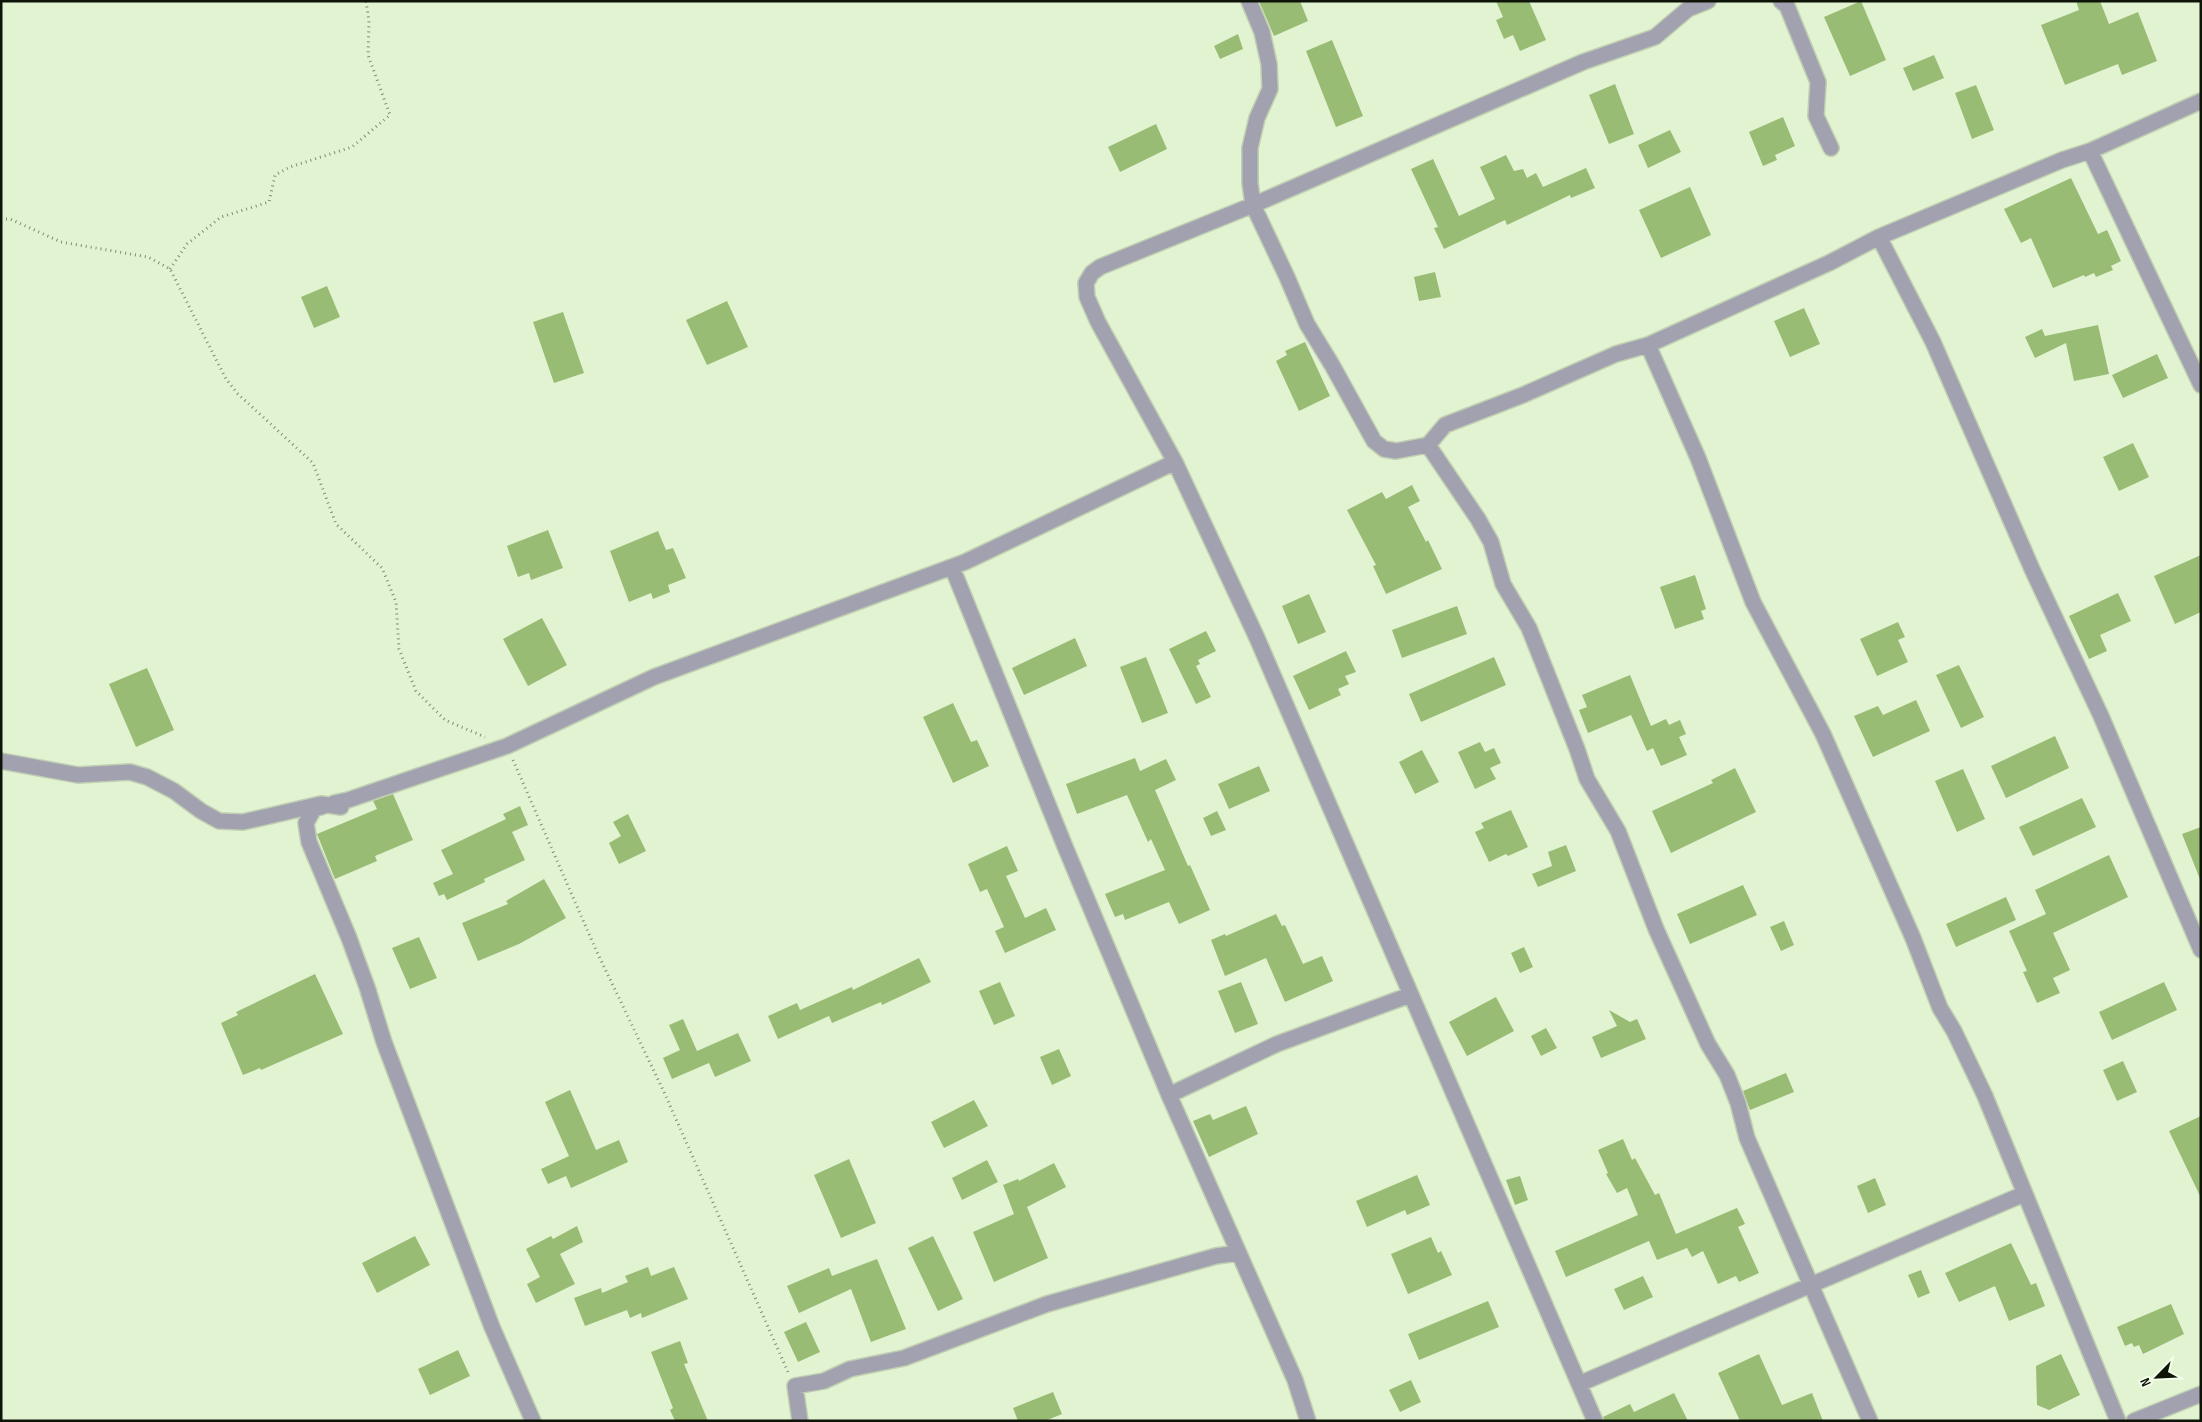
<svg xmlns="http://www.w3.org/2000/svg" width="2202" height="1422" viewBox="0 0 2202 1422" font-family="'Sofia Sans Condensed',sans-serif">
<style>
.building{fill:#99bc74}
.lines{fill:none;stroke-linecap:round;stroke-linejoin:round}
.minor-casing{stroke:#c0cfb2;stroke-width:18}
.path{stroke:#808c75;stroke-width:3;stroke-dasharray:1 4;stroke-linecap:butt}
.minor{stroke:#a1a1b0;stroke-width:15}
</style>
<rect width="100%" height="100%" fill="#e2f3d2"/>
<path class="building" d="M 1259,1 L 1300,1 L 1308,21 L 1274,36 Z
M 1496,1 L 1529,1 L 1546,40 L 1520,51 L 1513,35 L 1504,39 L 1496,20 L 1503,17 Z
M 1861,1 L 1886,60 L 1850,76 L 1824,17 Z
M 2076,1 L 2100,1 L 2109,24 L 2138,12 L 2157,61 L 2122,75 L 2118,64 L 2065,85 L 2041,25 L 2079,10 Z
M 1238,34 L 1243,49 L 1220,59 L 1214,46 Z
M 1332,40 L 1363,116 L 1336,127 L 1306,51 Z
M 1934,55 L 1944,78 L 1913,91 L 1903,68 Z
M 1615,84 L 1634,134 L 1609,144 L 1589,95 Z
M 1976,85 L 1994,130 L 1972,139 L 1955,93 Z
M 1783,117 L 1795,146 L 1775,155 L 1777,160 L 1763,166 L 1749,132 Z
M 1156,124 L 1167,149 L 1120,172 L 1108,147 Z
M 1670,130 L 1681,152 L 1648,168 L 1638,145 Z
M 1506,155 L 1514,171 L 1523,169 L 1527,178 L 1536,173 L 1543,187 L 1586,168 L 1595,188 L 1571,198 L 1570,195 L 1507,225 L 1505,220 L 1444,249 L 1434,228 L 1438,227 L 1411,169 L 1433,159 L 1459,216 L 1495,199 L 1480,167 Z
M 2071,178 L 2098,234 L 2107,230 L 2121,261 L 2111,266 L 2113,270 L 2096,277 L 2094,273 L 2085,277 L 2084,275 L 2053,288 L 2031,238 L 2021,243 L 2004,209 Z
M 1690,187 L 1711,235 L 1661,258 L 1639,210 Z
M 1435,272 L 1441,297 L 1419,301 L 1414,277 Z
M 327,286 L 340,317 L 314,328 L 301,297 Z
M 727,301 L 748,347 L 707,365 L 686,320 Z
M 1804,308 L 1820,344 L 1790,357 L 1774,321 Z
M 563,312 L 584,373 L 554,383 L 533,322 Z
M 2098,325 L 2109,374 L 2074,381 L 2066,343 L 2035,358 L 2025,337 L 2042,329 L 2045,336 Z
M 1305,342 L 1330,396 L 1299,411 L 1276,361 L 1287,355 L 1285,351 Z
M 2157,354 L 2168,378 L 2123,398 L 2112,375 Z
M 2133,443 L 2149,477 L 2119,491 L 2103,457 Z
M 1412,485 L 1420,501 L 1408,507 L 1426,542 L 1428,540 L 1442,569 L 1386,594 L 1373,566 L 1376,565 L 1347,510 L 1382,492 L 1386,499 Z
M 548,530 L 563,568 L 531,580 L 529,573 L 518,577 L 507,546 Z
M 658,531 L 666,550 L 673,548 L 686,578 L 668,585 L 670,592 L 653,599 L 651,593 L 629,602 L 610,551 Z
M 2201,555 L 2201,612 L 2175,624 L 2154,576 Z
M 1695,575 L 1706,609 L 1701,611 L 1704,619 L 1675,629 L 1660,587 Z
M 2118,593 L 2131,621 L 2100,635 L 2107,651 L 2089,659 L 2069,616 Z
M 1309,594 L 1326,632 L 1298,644 L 1282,606 Z
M 1457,606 L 1467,634 L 1402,658 L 1392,630 Z
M 542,618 L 567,665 L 528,686 L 503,639 Z
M 1898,622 L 1905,637 L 1898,640 L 1908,662 L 1877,676 L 1860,639 Z
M 1206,631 L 1216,651 L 1198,660 L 1200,664 L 1196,666 L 1211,697 L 1196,704 L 1169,649 Z
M 1075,638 L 1087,666 L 1024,695 L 1012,668 Z
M 1346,651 L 1356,672 L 1345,676 L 1349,684 L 1338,689 L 1341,695 L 1309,710 L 1293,676 Z
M 1146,657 L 1168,713 L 1142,723 L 1120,667 Z
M 1494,657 L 1506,685 L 1421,722 L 1409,694 Z
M 1959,665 L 1984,717 L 1961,728 L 1936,675 Z
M 147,668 L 174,730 L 136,747 L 109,684 Z
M 1630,675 L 1651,726 L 1666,719 L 1669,725 L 1680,720 L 1686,734 L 1679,737 L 1687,755 L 1661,766 L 1653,748 L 1647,751 L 1631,715 L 1588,733 L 1579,710 L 1587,707 L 1582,695 Z
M 1916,700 L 1930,731 L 1873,757 L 1854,716 L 1878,706 L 1883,715 Z
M 953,703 L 971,742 L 977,740 L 989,766 L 953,783 L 923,717 Z
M 2055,736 L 2069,768 L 2006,798 L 1991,766 Z
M 1480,742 L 1485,752 L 1494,748 L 1501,763 L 1490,768 L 1496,779 L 1475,789 L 1458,752 Z
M 1422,750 L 1439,782 L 1415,794 L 1399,762 Z
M 1135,758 L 1140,771 L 1166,759 L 1176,780 L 1155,790 L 1188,866 L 1190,865 L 1210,910 L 1179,924 L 1169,902 L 1125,920 L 1123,914 L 1115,917 L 1105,894 L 1165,870 L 1151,839 L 1148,842 L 1127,795 L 1077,814 L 1066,784 Z
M 1259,766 L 1270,791 L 1229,809 L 1218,784 Z
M 1735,768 L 1756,812 L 1671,853 L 1652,811 L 1713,783 L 1711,780 Z
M 1963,769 L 1985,819 L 1957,832 L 1935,781 Z
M 393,794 L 413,840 L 375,856 L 377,861 L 335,879 L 317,834 L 377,809 L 373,801 Z
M 2082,798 L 2096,827 L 2033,856 L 2019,827 Z
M 520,806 L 528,825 L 512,832 L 525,860 L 484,879 L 485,882 L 447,900 L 444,894 L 439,896 L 433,883 L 453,874 L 441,850 L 506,819 L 503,814 Z
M 1511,810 L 1528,847 L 1508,856 L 1506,854 L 1489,862 L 1475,832 L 1484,828 L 1481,823 Z
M 1217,811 L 1226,830 L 1211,836 L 1203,818 Z
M 628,814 L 646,851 L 619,864 L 609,843 L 621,836 L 613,822 Z
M 2201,827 L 2201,879 L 2200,879 L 2182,834 Z
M 1566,845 L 1576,871 L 1538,887 L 1532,874 L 1552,866 L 1548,852 Z
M 1007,846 L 1018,871 L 1006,876 L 1025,918 L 1046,908 L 1056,930 L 1005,953 L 995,931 L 1004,927 L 987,889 L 980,892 L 968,864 Z
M 2109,855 L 2128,897 L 2053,933 L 2070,970 L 2053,978 L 2060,993 L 2037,1003 L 2023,972 L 2027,971 L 2009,931 L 2046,914 L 2035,890 Z
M 544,879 L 566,918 L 519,944 L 478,961 L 462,923 L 508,904 L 506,901 Z
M 1743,885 L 1757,915 L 1690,944 L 1677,914 Z
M 2006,897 L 2016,920 L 1956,947 L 1946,924 Z
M 1276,914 L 1282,926 L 1285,925 L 1303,964 L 1322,956 L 1333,981 L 1285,1002 L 1266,958 L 1225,976 L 1211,940 L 1225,934 L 1226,936 Z
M 1784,921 L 1794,945 L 1781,951 L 1770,927 Z
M 419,937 L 437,978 L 410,989 L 392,948 Z
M 1524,947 L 1533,967 L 1520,973 L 1511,953 Z
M 919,958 L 931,982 L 882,1005 L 881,1002 L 832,1023 L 829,1016 L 778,1039 L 768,1016 L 797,1003 L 800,1010 L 852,987 L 853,990 Z
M 315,974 L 343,1034 L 261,1070 L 260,1068 L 243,1075 L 221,1023 L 238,1015 L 236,1012 Z
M 1000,982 L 1015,1016 L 994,1025 L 979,991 Z
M 1241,982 L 1258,1024 L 1235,1033 L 1218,991 Z
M 2164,982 L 2177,1010 L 2112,1040 L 2099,1012 Z
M 1496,997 L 1514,1031 L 1467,1056 L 1449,1022 Z
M 1609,1010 L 1630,1022 L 1637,1019 L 1646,1039 L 1601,1058 L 1592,1037 L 1617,1026 Z
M 683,1019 L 697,1051 L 738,1033 L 751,1061 L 715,1077 L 709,1063 L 672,1079 L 663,1058 L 680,1050 L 669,1025 Z
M 1546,1028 L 1557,1048 L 1541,1056 L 1531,1036 Z
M 1059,1049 L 1071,1076 L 1052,1085 L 1040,1057 Z
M 2123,1061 L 2137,1092 L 2117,1101 L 2103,1070 Z
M 1786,1073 L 1794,1092 L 1750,1110 L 1743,1091 Z
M 570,1090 L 596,1150 L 619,1140 L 628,1162 L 571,1188 L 566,1176 L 548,1184 L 541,1169 L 569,1156 L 545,1102 Z
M 974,1100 L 988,1126 L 944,1148 L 931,1122 Z
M 1246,1106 L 1258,1134 L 1209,1157 L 1193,1121 L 1210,1114 L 1213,1120 Z
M 2201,1116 L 2201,1198 L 2169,1131 Z
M 1623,1139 L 1632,1160 L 1635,1158 L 1655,1195 L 1659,1193 L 1676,1234 L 1737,1208 L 1745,1224 L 1738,1227 L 1759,1273 L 1739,1282 L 1736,1276 L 1718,1284 L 1703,1251 L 1692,1257 L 1687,1248 L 1657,1260 L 1649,1241 L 1566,1277 L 1555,1251 L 1638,1215 L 1627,1188 L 1617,1193 L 1606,1174 L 1608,1173 L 1598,1150 Z
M 849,1159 L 876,1223 L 841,1238 L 814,1175 Z
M 987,1160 L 998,1182 L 962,1200 L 952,1178 Z
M 1054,1163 L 1066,1187 L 1027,1207 L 1048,1258 L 994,1282 L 973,1232 L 1014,1214 L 1003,1185 L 1018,1179 L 1019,1181 Z
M 1417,1175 L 1430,1205 L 1407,1215 L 1405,1210 L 1367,1227 L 1356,1201 Z
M 1520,1176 L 1528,1200 L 1515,1205 L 1506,1180 Z
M 1875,1178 L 1886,1205 L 1868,1213 L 1857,1186 Z
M 577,1226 L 583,1242 L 560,1254 L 575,1284 L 536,1303 L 527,1284 L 540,1277 L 526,1249 L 551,1236 L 553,1239 Z
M 415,1236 L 430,1265 L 377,1293 L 362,1263 Z
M 933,1236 L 963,1299 L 938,1311 L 908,1248 Z
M 1431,1237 L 1438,1253 L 1441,1251 L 1452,1275 L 1408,1294 L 1391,1254 Z
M 2011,1243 L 2031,1285 L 2036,1283 L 2045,1306 L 2009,1321 L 1995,1286 L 1959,1302 L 1945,1273 Z
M 877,1259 L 906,1329 L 871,1342 L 851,1289 L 799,1313 L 787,1286 L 829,1268 L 832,1276 Z
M 648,1267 L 651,1276 L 674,1267 L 688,1299 L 642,1318 L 641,1313 L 630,1318 L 627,1310 L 585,1326 L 574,1298 L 601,1288 L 602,1293 L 628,1282 L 625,1276 Z
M 1921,1270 L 1930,1293 L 1918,1298 L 1908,1275 Z
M 1643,1276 L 1653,1297 L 1624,1310 L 1614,1289 Z
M 1488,1301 L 1499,1327 L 1419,1360 L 1408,1334 Z
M 2171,1304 L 2184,1334 L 2143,1354 L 2139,1345 L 2134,1347 L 2132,1343 L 2125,1346 L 2117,1327 Z
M 806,1322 L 820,1352 L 798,1362 L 784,1332 Z
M 680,1341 L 688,1363 L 684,1364 L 708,1421 L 675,1421 L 670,1410 L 673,1408 L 651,1352 Z
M 458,1350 L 470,1376 L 430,1395 L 418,1369 Z
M 1759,1354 L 1782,1405 L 1812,1393 L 1823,1421 L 1740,1421 L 1718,1373 Z
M 2061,1354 L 2080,1395 L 2049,1410 L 2037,1405 L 2036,1366 Z
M 1411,1380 L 1421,1402 L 1400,1412 L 1389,1390 Z
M 1053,1392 L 1062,1414 L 1045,1421 L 1018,1421 L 1013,1408 Z
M 1674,1393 L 1688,1421 L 1604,1421 L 1603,1417 L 1630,1404 L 1634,1412 Z"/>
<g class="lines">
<g class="minor-casing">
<path id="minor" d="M 1249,1 L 1262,32 L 1269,64 L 1270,89 L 1257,118 L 1250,148 L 1250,183 L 1253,205 L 1287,277 L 1307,324 L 1332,365 L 1374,441 L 1384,449 L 1396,451 L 1428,445 L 1445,425 L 1523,395 L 1616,354 L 1648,345 L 1829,263 L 1879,237 L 2062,160 L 2090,151 L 2201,101
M 1781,1 L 1787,6 L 1818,82 L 1816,116 L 1831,148
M 2090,151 L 2201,385
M 1879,237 L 1933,342 L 2032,569 L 2101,716 L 2201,950
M 1648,345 L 1698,458 L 1753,602 L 1823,734 L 1913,938 L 1940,1008 L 1954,1031 L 1985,1096 L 2118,1421
M 1428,445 L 1478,519 L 1491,542 L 1503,584 L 1529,628 L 1577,749 L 1587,779 L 1618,831 L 1656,929 L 1708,1044 L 1727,1075 L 1738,1103 L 1747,1138 L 1870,1421
M 952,567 L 1066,849 L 1169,1095 L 1295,1380 L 1308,1421
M 1,761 L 78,775 L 130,772 L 147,777 L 174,791 L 201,811 L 219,821 L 243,822 L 321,804 L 341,807 L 334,803 L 348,800 L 507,746 L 654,677 L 965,562 L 1175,462
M 324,806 L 314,809 L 306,823 L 309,842 L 349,938 L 367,987 L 384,1042 L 492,1327 L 533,1421
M 1169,1095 L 1277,1044 L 1410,995
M 1579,1384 L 2024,1194
M 800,1421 L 795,1386 L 824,1381 L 850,1369 L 904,1358 L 1047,1304 L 1216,1256 L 1239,1253
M 1595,1421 L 1257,638 L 1175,462 L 1098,322 L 1087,297 L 1086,283 L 1092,273 L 1100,267 L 1253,205 L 1583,62 L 1655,37 L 1688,9 L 1708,1
M 2134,1421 L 2201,1394"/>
</g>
<path class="path" d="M 1,219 L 10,219 L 61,242 L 148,257 L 170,269 L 226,379 L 238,394 L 313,463 L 336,524 L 382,568 L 396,602 L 399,649 L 416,691 L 445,720 L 485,737
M 170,269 L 187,244 L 221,217 L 269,202 L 275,175 L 290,167 L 352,147 L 390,115 L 368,55 L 369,21 L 366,1
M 513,760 L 596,950 L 664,1092 L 788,1372"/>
<use href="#minor" class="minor"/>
</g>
<rect width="2202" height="1422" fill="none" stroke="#0f1409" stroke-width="5"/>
<g transform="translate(2157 1377) rotate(246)" stroke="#f4feea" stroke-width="4" paint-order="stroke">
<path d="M0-4L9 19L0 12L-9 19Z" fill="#0f1409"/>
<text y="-8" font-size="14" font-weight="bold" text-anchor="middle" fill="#0f1409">N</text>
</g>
</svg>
